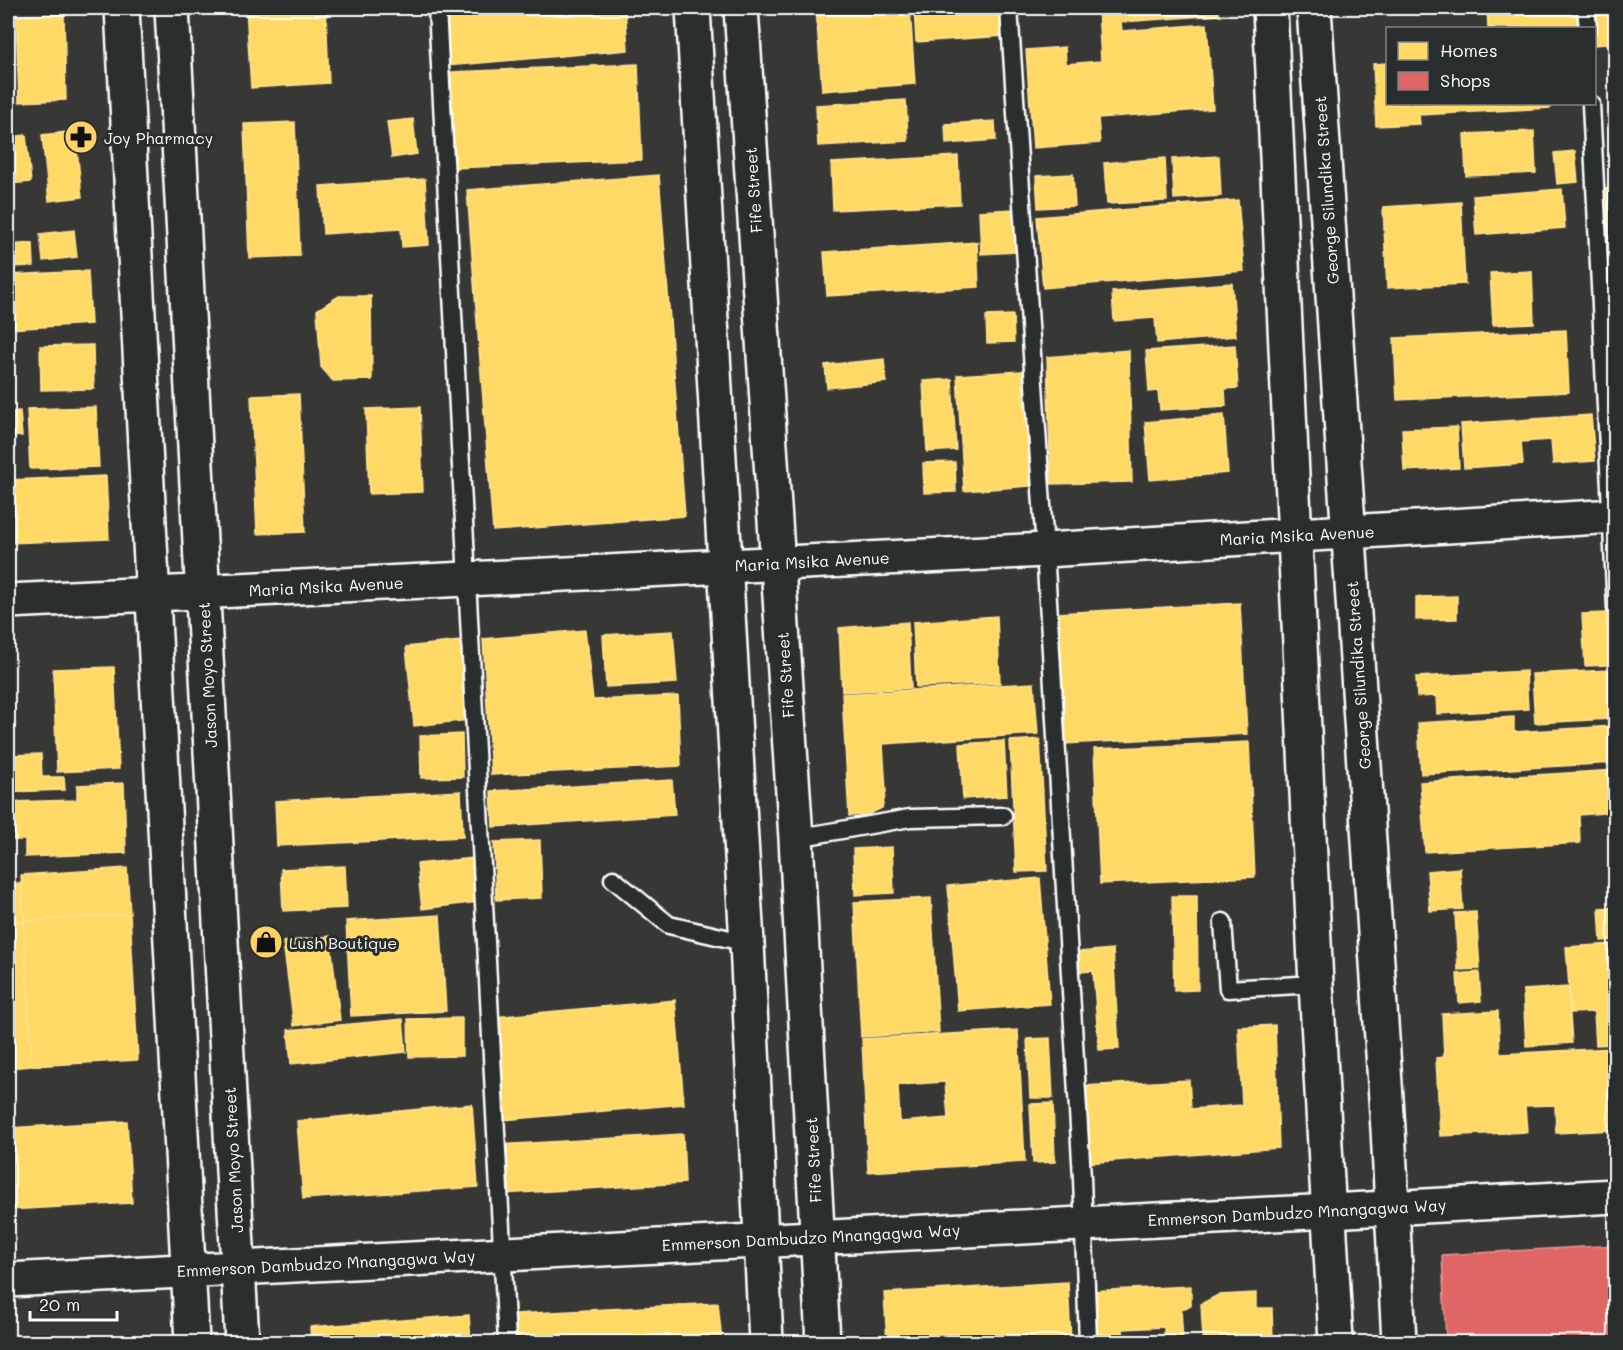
<svg xmlns="http://www.w3.org/2000/svg" width="1623" height="1350" viewBox="0 0 1623 1350" font-family="Mali,sans-serif">
<style>
.homes{fill:#ffd966;stroke:#ffe494;stroke-width:1.5;fill-rule:evenodd}
.shops{fill:#e06666;stroke:#e99494;stroke-width:1.5}
.lines{fill:none;stroke-linecap:round;stroke-linejoin:round}
.service-casing{stroke:#fff;stroke-width:21}
.minor-casing{stroke:#fff;stroke-width:38}
.tertiary-casing{stroke:#fff;stroke-width:38}
.service{stroke:#2a2d2e;stroke-width:16}
.minor{stroke:#2a2d2e;stroke-width:33}
.tertiary{stroke:#2a2d2e;stroke-width:33}
.labels{text-anchor:middle;dominant-baseline:central;stroke-width:6;stroke-linejoin:round;paint-order:stroke}
.poi-label{font-size:16px;fill:#fff;stroke:#2a2d2e;text-anchor:start}
.street-label{font-size:16px;fill:#fff;stroke:#2a2d2e}
</style>
<rect width="100%" height="100%" fill="#373735"/>
<filter id="ink" filterUnits="userSpaceOnUse"><feTurbulence type="fractalNoise" baseFrequency=".0167" numOctaves="2"/><feDisplacementMap in="SourceGraphic" scale="12" xChannelSelector="R" yChannelSelector="G"/><feConvolveMatrix kernelMatrix="1 2 1 2 8 2 1 2 1" color-interpolation-filters="sRGB"/></filter>
<g filter="url(#ink)">
<path class="homes" d="M 246,8 L 326,8 L 329,83 L 251,88 Z
M 441,8 L 625,8 L 628,50 L 446,66 Z
M 816,8 L 910,8 L 915,84 L 822,91 Z
M 914,8 L 1003,8 L 1005,36 L 916,42 Z
M 1098,8 L 1219,8 L 1219,15 L 1121,22 L 1122,31 L 1207,24 L 1213,109 L 1098,118 L 1100,143 L 1033,148 L 1026,50 L 1065,47 L 1066,64 L 1101,61 Z
M 1487,8 L 1576,8 L 1578,28 L 1488,28 Z
M 1593,8 L 1616,8 L 1616,43 L 1595,45 Z
M 64,14 L 66,100 L 19,102 L 16,16 Z
M 1388,63 L 1388,104 L 1551,104 L 1551,108 L 1419,115 L 1420,124 L 1376,126 L 1373,64 Z
M 638,64 L 642,160 L 455,168 L 451,72 Z
M 906,100 L 908,141 L 818,146 L 816,105 Z
M 413,119 L 417,154 L 392,158 L 387,122 Z
M 995,121 L 996,140 L 946,144 L 945,124 Z
M 295,122 L 300,256 L 249,258 L 244,124 Z
M 75,131 L 82,197 L 49,201 L 42,135 Z
M 1534,131 L 1536,173 L 1466,176 L 1464,134 Z
M 26,135 L 31,182 L 8,184 L 8,137 Z
M 1575,151 L 1578,182 L 1557,184 L 1554,153 Z
M 958,156 L 960,204 L 833,210 L 831,163 Z
M 1219,156 L 1221,196 L 1174,199 L 1172,159 Z
M 1165,158 L 1167,201 L 1107,204 L 1104,163 Z
M 1073,174 L 1075,206 L 1038,208 L 1036,176 Z
M 659,175 L 685,516 L 493,531 L 467,190 Z
M 425,179 L 429,245 L 402,247 L 401,229 L 323,234 L 320,186 Z
M 1616,188 L 1616,238 L 1607,239 L 1603,189 Z
M 1562,189 L 1565,228 L 1476,235 L 1473,196 Z
M 1238,200 L 1244,271 L 1043,288 L 1037,217 Z
M 1461,202 L 1465,284 L 1387,288 L 1383,207 Z
M 1014,209 L 1016,252 L 981,254 L 979,211 Z
M 74,230 L 77,257 L 43,261 L 40,234 Z
M 977,242 L 979,287 L 827,296 L 824,252 Z
M 33,243 L 34,266 L 8,267 L 8,245 Z
M 88,271 L 91,324 L 8,329 L 8,275 Z
M 1532,271 L 1534,323 L 1493,325 L 1490,273 Z
M 1232,283 L 1236,336 L 1157,343 L 1155,318 L 1114,321 L 1112,292 Z
M 339,296 L 371,296 L 372,380 L 333,381 L 321,367 L 317,310 Z
M 1013,315 L 1014,342 L 987,343 L 986,316 Z
M 1566,330 L 1569,392 L 1397,400 L 1394,338 Z
M 93,345 L 94,389 L 41,390 L 40,346 Z
M 1235,345 L 1238,388 L 1225,389 L 1226,406 L 1160,410 L 1158,391 L 1149,392 L 1146,351 Z
M 1129,350 L 1132,482 L 1051,484 L 1047,357 Z
M 884,359 L 886,382 L 827,388 L 825,365 Z
M 1022,371 L 1030,486 L 964,491 L 957,375 Z
M 952,379 L 956,450 L 927,452 L 923,381 Z
M 299,394 L 305,532 L 257,534 L 251,396 Z
M 96,407 L 99,467 L 30,469 L 27,409 Z
M 420,407 L 423,492 L 369,494 L 366,409 Z
M 20,411 L 22,436 L 8,437 L 8,412 Z
M 1224,415 L 1228,473 L 1150,480 L 1145,422 Z
M 1591,415 L 1595,461 L 1553,464 L 1551,440 L 1521,442 L 1523,464 L 1464,468 L 1461,424 Z
M 1457,427 L 1459,468 L 1404,471 L 1402,429 Z
M 8,443 L 11,443 L 12,474 L 8,475 Z
M 955,462 L 956,492 L 924,493 L 923,463 Z
M 106,476 L 109,539 L 8,543 L 8,480 Z
M 1457,596 L 1457,619 L 1416,620 L 1416,597 Z
M 1240,603 L 1247,734 L 1064,744 L 1057,613 Z
M 1607,613 L 1609,665 L 1585,666 L 1582,614 Z
M 997,616 L 1000,683 L 916,687 L 913,622 Z
M 908,622 L 911,688 L 842,692 L 839,628 Z
M 585,630 L 593,700 L 678,696 L 681,766 L 491,775 L 483,639 Z
M 673,631 L 677,683 L 606,687 L 603,635 Z
M 460,641 L 469,720 L 414,726 L 406,647 Z
M 114,667 L 119,769 L 57,772 L 53,669 Z
M 1609,670 L 1611,719 L 1535,723 L 1532,674 Z
M 1526,671 L 1528,709 L 1437,714 L 1436,696 L 1417,697 L 1416,677 Z
M 1034,683 L 1038,734 L 883,744 L 886,792 L 882,808 L 867,815 L 849,816 L 842,694 Z
M 1514,717 L 1514,732 L 1614,726 L 1616,763 L 1421,774 L 1418,723 Z
M 462,734 L 463,777 L 421,778 L 420,736 Z
M 1040,739 L 1047,871 L 1016,872 L 1010,741 Z
M 1004,741 L 1007,796 L 963,799 L 960,744 Z
M 1249,742 L 1255,877 L 1100,884 L 1094,749 Z
M 41,754 L 42,777 L 64,777 L 65,790 L 8,792 L 8,755 Z
M 1616,770 L 1616,812 L 1579,815 L 1580,843 L 1425,852 L 1420,782 Z
M 672,780 L 675,815 L 493,827 L 491,791 Z
M 124,783 L 126,853 L 25,857 L 25,840 L 10,840 L 9,802 L 77,800 L 77,785 Z
M 461,791 L 463,837 L 277,846 L 275,801 Z
M 540,840 L 542,898 L 496,900 L 494,842 Z
M 892,847 L 894,893 L 855,895 L 853,849 Z
M 473,858 L 478,902 L 422,909 L 417,864 Z
M 345,866 L 347,908 L 283,911 L 281,869 Z
M 127,868 L 130,914 L 24,921 L 21,875 Z
M 1460,868 L 1463,909 L 1430,911 L 1427,871 Z
M 1040,878 L 1050,1004 L 958,1011 L 948,886 Z
M 22,883 L 24,921 L 8,922 L 8,884 Z
M 1172,896 L 1197,896 L 1198,990 L 1174,991 Z
M 931,898 L 939,1032 L 861,1037 L 854,902 Z
M 1616,907 L 1616,940 L 1601,941 L 1599,908 Z
M 1476,912 L 1480,969 L 1458,970 L 1455,913 Z
M 130,914 L 138,1060 L 32,1066 L 24,921 Z
M 440,915 L 446,1011 L 351,1016 L 346,921 Z
M 24,921 L 32,1066 L 8,1068 L 8,922 Z
M 330,936 L 340,1020 L 294,1026 L 283,942 Z
M 1614,944 L 1616,1044 L 1596,1045 L 1594,1012 L 1571,1013 L 1566,947 Z
M 1113,949 L 1119,1049 L 1099,1050 L 1093,971 L 1080,972 L 1079,952 Z
M 1479,972 L 1481,1001 L 1459,1003 L 1457,974 Z
M 1568,987 L 1572,1043 L 1526,1046 L 1523,990 Z
M 675,1000 L 684,1104 L 503,1120 L 494,1017 Z
M 1498,1011 L 1500,1054 L 1613,1048 L 1616,1130 L 1556,1133 L 1555,1105 L 1525,1106 L 1527,1132 L 1440,1136 L 1436,1058 L 1444,1057 L 1442,1014 Z
M 462,1018 L 462,1056 L 409,1057 L 408,1019 Z
M 403,1019 L 406,1052 L 291,1064 L 288,1030 Z
M 1275,1025 L 1279,1148 L 1087,1163 L 1083,1086 L 1189,1080 L 1191,1109 L 1242,1105 L 1238,1027 Z
M 1018,1030 L 1025,1162 L 868,1172 L 862,1039 ZM 945,1082 L 948,1118 L 900,1122 L 898,1085 Z
M 1050,1038 L 1053,1098 L 1030,1098 L 1027,1039 Z
M 1053,1103 L 1055,1162 L 1033,1163 L 1030,1104 Z
M 472,1104 L 478,1187 L 303,1199 L 297,1121 Z
M 127,1121 L 132,1203 L 8,1210 L 8,1128 Z
M 683,1134 L 685,1183 L 501,1194 L 498,1145 Z
M 1068,1282 L 1071,1342 L 887,1342 L 884,1293 Z
M 1191,1286 L 1191,1306 L 1181,1309 L 1183,1342 L 1164,1342 L 1164,1327 L 1123,1329 L 1124,1342 L 1092,1342 L 1089,1291 Z
M 1256,1293 L 1256,1308 L 1272,1308 L 1273,1342 L 1212,1342 L 1213,1340 L 1203,1340 L 1201,1304 L 1218,1295 Z
M 718,1303 L 722,1342 L 517,1342 L 515,1314 Z
M 469,1315 L 471,1342 L 311,1342 L 310,1327 Z
M 127,1335 L 128,1342 L 49,1342 L 49,1338 Z"/>
<path class="shops" d="M 1616,1245 L 1616,1342 L 1446,1342 L 1442,1255 Z"/>
<g class="lines">
<g class="service-casing">
<path id="service" d="M 437,8 L 507,1342
M 1009,8 L 1045,550 L 1082,1178 L 1088,1342
M 1586,8 L 1588,28
M 1591,104 L 1616,609
M 796,838 L 910,818 L 1003,816
M 613,879 L 669,925 L 747,943
M 1223,922 L 1228,989 L 1316,984"/>
</g>
<g class="minor-casing">
<path id="minor" d="M 122,8 L 192,1342
M 172,8 L 242,1342
M 1270,8 L 1316,984 L 1336,1342
M 1314,8 L 1388,1129 L 1399,1342
M 8,601 L 467,579 L 1045,550 L 1616,516
M 8,1280 L 1616,1196"/>
</g>
<g class="tertiary-casing">
<path id="tertiary" d="M 693,8 L 747,943 L 766,1342
M 741,8 L 796,838 L 823,1342"/>
</g>
<use href="#service" class="service"/>
<use href="#minor" class="minor"/>
<use href="#tertiary" class="tertiary"/>
</g>
</g>
<defs>
<g id="pharmacy-disc" transform="scale(1.725)"><circle r="9.5" fill="#ffd166" stroke="#2a2d2e"/><path d="M-2-6h4v4h4v4h-4v4h-4v-4h-4v-4h4Z" fill="#111"/></g>
<g id="shop-disc" transform="scale(1.725)"><circle r="9.5" fill="#ffd166" stroke="#2a2d2e"/><path d="M-5-2.5h2.3a2.7 3.5 0 0 1 5.4 0H5L5.5 6h-11ZM-1.5-2.5h3a1.5 2.3 0 0 0-3 0Z" fill="#111"/></g>
</defs>
<g fill-rule="evenodd">
<use href="#pharmacy-disc" x="81" y="137"/>
<use href="#shop-disc" x="266" y="942"/>
</g>
<g class="labels">
<g class="poi-label">
<text x="104" y="137">Joy Pharmacy</text>
<text x="289" y="942">Lush Boutique</text>
</g>
<g class="street-label">
<text transform="translate(753 190) rotate(-94)">Fife Street</text>
<text transform="translate(1326 190) rotate(-94)">George Silundika Street</text>
<text transform="translate(1297 535) rotate(-3)">Maria Msika Avenue</text>
<text transform="translate(812 561) rotate(-3)">Maria Msika Avenue</text>
<text transform="translate(326 586) rotate(-3)">Maria Msika Avenue</text>
<text transform="translate(207 675) rotate(-93)">Jason Moyo Street</text>
<text transform="translate(785 675) rotate(-94)">Fife Street</text>
<text transform="translate(1358 675) rotate(-94)">George Silundika Street</text>
<text transform="translate(233 1160) rotate(-93)">Jason Moyo Street</text>
<text transform="translate(813 1160) rotate(-93)">Fife Street</text>
<text transform="translate(1297 1212) rotate(-3)">Emmerson Dambudzo Mnangagwa Way</text>
<text transform="translate(811 1237) rotate(-3)">Emmerson Dambudzo Mnangagwa Way</text>
<text transform="translate(326 1263) rotate(-3)">Emmerson Dambudzo Mnangagwa Way</text>
</g>
</g>
<rect width="1623" height="1350" fill="none" stroke="#2a2d2e" stroke-width="30"/>
<rect x="15" y="15" width="1593" height="1320" fill="none" stroke="#fff" stroke-width="2" filter="url(#ink)"/>
<rect x="1386" y="27" width="210" height="78" fill="#2a2d2e" stroke="#7f8182" stroke-width="1.5"/>
<rect x="1398" y="42" width="30" height="18" fill="#ffd966" stroke="#7f8182" stroke-width="1.5"/>
<text x="1440" y="57" font-size="18" fill="#ffffff">Homes</text>
<rect x="1398" y="72" width="30" height="18" fill="#e06666" stroke="#7f8182" stroke-width="1.5"/>
<text x="1440" y="87" font-size="18" fill="#ffffff">Shops</text>
<path d="M30 1311v9h87v-9" fill="none" stroke="#ffffff" stroke-width="3"/>
<text x="39" y="1311" font-size="18" fill="#ffffff" stroke="#2a2d2e" stroke-width="4.5" paint-order="stroke">20 m</text>
</svg>
